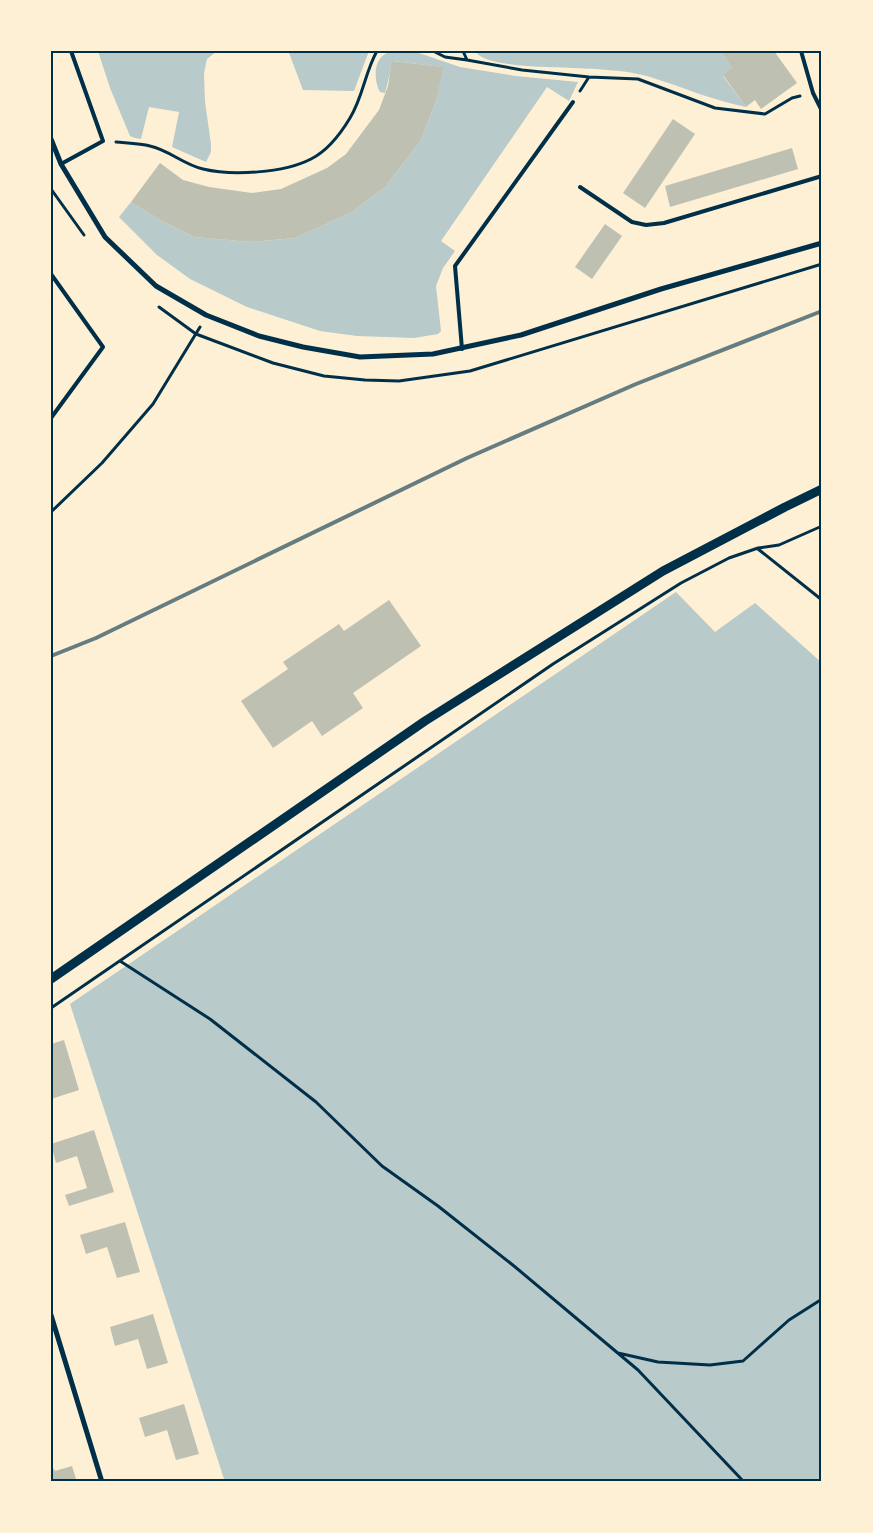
<svg xmlns="http://www.w3.org/2000/svg" width="873" height="1533" viewBox="0 0 873 1533" font-family="Ubuntu,sans-serif">
<style>
.green{fill:#b9caca}
.building{fill:#bec0b2}
.lines{fill:none;stroke-linecap:round;stroke-linejoin:round}
.path{stroke:#003049;stroke-width:3}
.service{stroke:#003049;stroke-width:4}
.minor{stroke:#003049;stroke-width:5}
.tertiary{stroke:#003049;stroke-width:9}
.rail{stroke:#657d81;stroke-width:4}
.neatline{fill:none;stroke:#003049;stroke-width:2}
</style>
<rect width="100%" height="100%" fill="#fdf0d5"/>
<path class="green" d="M 98,51 L 217,51 L 207,59 L 204,73 L 205,102 L 211,144 L 211,152 L 206,162 L 172,147 L 179,112 L 149,107 L 141,139 L 135,138 L 130,136 L 110,88 Z
M 285,51 L 369,51 L 354,91 L 303,90 L 289,53 Z
M 413,51 L 460,67 L 516,76 L 578,82 L 569,101 L 547,87 L 441,241 L 455,251 L 443,268 L 436,286 L 441,331 L 438,334 L 414,338 L 357,336 L 320,331 L 247,307 L 190,279 L 157,255 L 119,217 L 131,202 L 160,220 L 194,237 L 251,242 L 295,238 L 350,213 L 385,187 L 421,140 L 436,101 L 442,67 L 393,61 L 385,93 L 380,92 C 374,82 373,61 385,54 C 392,50 405,51 413,51 Z
M 475,51 L 720,51 L 732,68 L 723,76 L 746,107 C 711,100 680,86 647,76 C 623,70 599,69 574,68 C 555,67 484,68 475,51 Z
M 676,592 L 715,632 L 755,603 L 822,663 L 822,1482 L 225,1482 L 70,1004 Z"/>
<path class="building" d="M 720,51 L 774,51 L 797,83 L 761,109 L 755,100 L 746,107 L 723,75 L 732,68 Z
M 392,61 L 443,67 L 436,101 L 421,140 L 385,187 L 350,213 L 295,238 L 251,242 L 194,237 L 160,220 L 131,202 L 160,163 L 183,180 L 209,187 L 252,193 L 281,189 L 327,168 L 346,154 L 379,110 L 388,86 Z
M 673,119 L 695,134 L 645,208 L 623,193 Z
M 792,148 L 798,169 L 670,207 L 665,186 Z
M 605,224 L 622,236 L 592,279 L 575,267 Z
M 389,600 L 421,646 L 353,693 L 363,708 L 322,736 L 312,721 L 273,748 L 241,701 L 288,669 L 283,662 L 339,624 L 344,631 Z
M 64,1040 L 79,1090 L 51,1099 L 51,1044 Z
M 94,1130 L 114,1192 L 69,1206 L 65,1195 L 87,1188 L 77,1156 L 56,1163 L 51,1144 Z
M 125,1222 L 140,1272 L 117,1278 L 107,1247 L 86,1254 L 80,1235 Z
M 153,1314 L 168,1363 L 147,1369 L 138,1339 L 115,1346 L 110,1327 Z
M 184,1404 L 199,1454 L 176,1460 L 167,1430 L 145,1437 L 139,1418 Z
M 72,1466 L 77,1482 L 51,1482 L 51,1470 L 54,1469 L 55,1471 Z"/>
<g class="lines">
<path class="path" d="M 433,51 L 445,57 L 467,60
M 463,51 L 467,60 L 522,70 L 589,77 L 638,79 L 715,108 L 765,114 L 792,98 L 800,96
M 580,91 L 589,77
M 116,142 C 127,143 140,143 150,146 C 169,150 184,165 203,169 C 232,176 284,173 311,159 C 327,151 341,133 350,118 C 363,97 365,72 377,51
M 51,189 L 84,235
M 159,307 L 196,334 L 273,363 L 324,376 L 365,380 L 399,381 L 470,371 L 822,264
M 51,512 L 102,463 L 153,404 L 200,327
M 758,549 L 822,600
M 120,961 L 210,1019 L 316,1102 L 382,1166 L 438,1206 L 514,1266 L 638,1370 L 744,1482
M 51,1008 L 553,664 L 681,583 L 729,558 L 758,548 L 779,545 L 822,526
M 618,1353 L 658,1362 L 710,1365 L 743,1361 L 789,1320 L 822,1299"/>
<path class="service" d="M 801,51 L 813,93 L 822,111
M 61,164 L 103,141 L 71,51
M 580,187 L 632,222 L 646,225 L 664,223 L 822,176
M 51,274 L 103,347 L 51,418
M 462,349 L 455,266 L 573,102"/>
<path class="minor" d="M 51,139 L 61,164 L 105,237 L 156,286 L 206,315 L 259,336 L 303,347 L 360,357 L 433,354 L 521,335 L 661,289 L 822,243
M 51,1315 L 102,1482"/>
<path class="tertiary" d="M 51,979 L 425,721 L 663,571 L 785,507 L 822,489"/>
<path class="rail" d="M 51,656 L 96,638 L 467,458 L 636,384 L 822,311"/>
</g>
<rect width="873" height="1533" fill="none" stroke="#fdf0d5" stroke-width="105"/>
<rect x="52" y="52" width="768" height="1428" class="neatline"/>
</svg>
